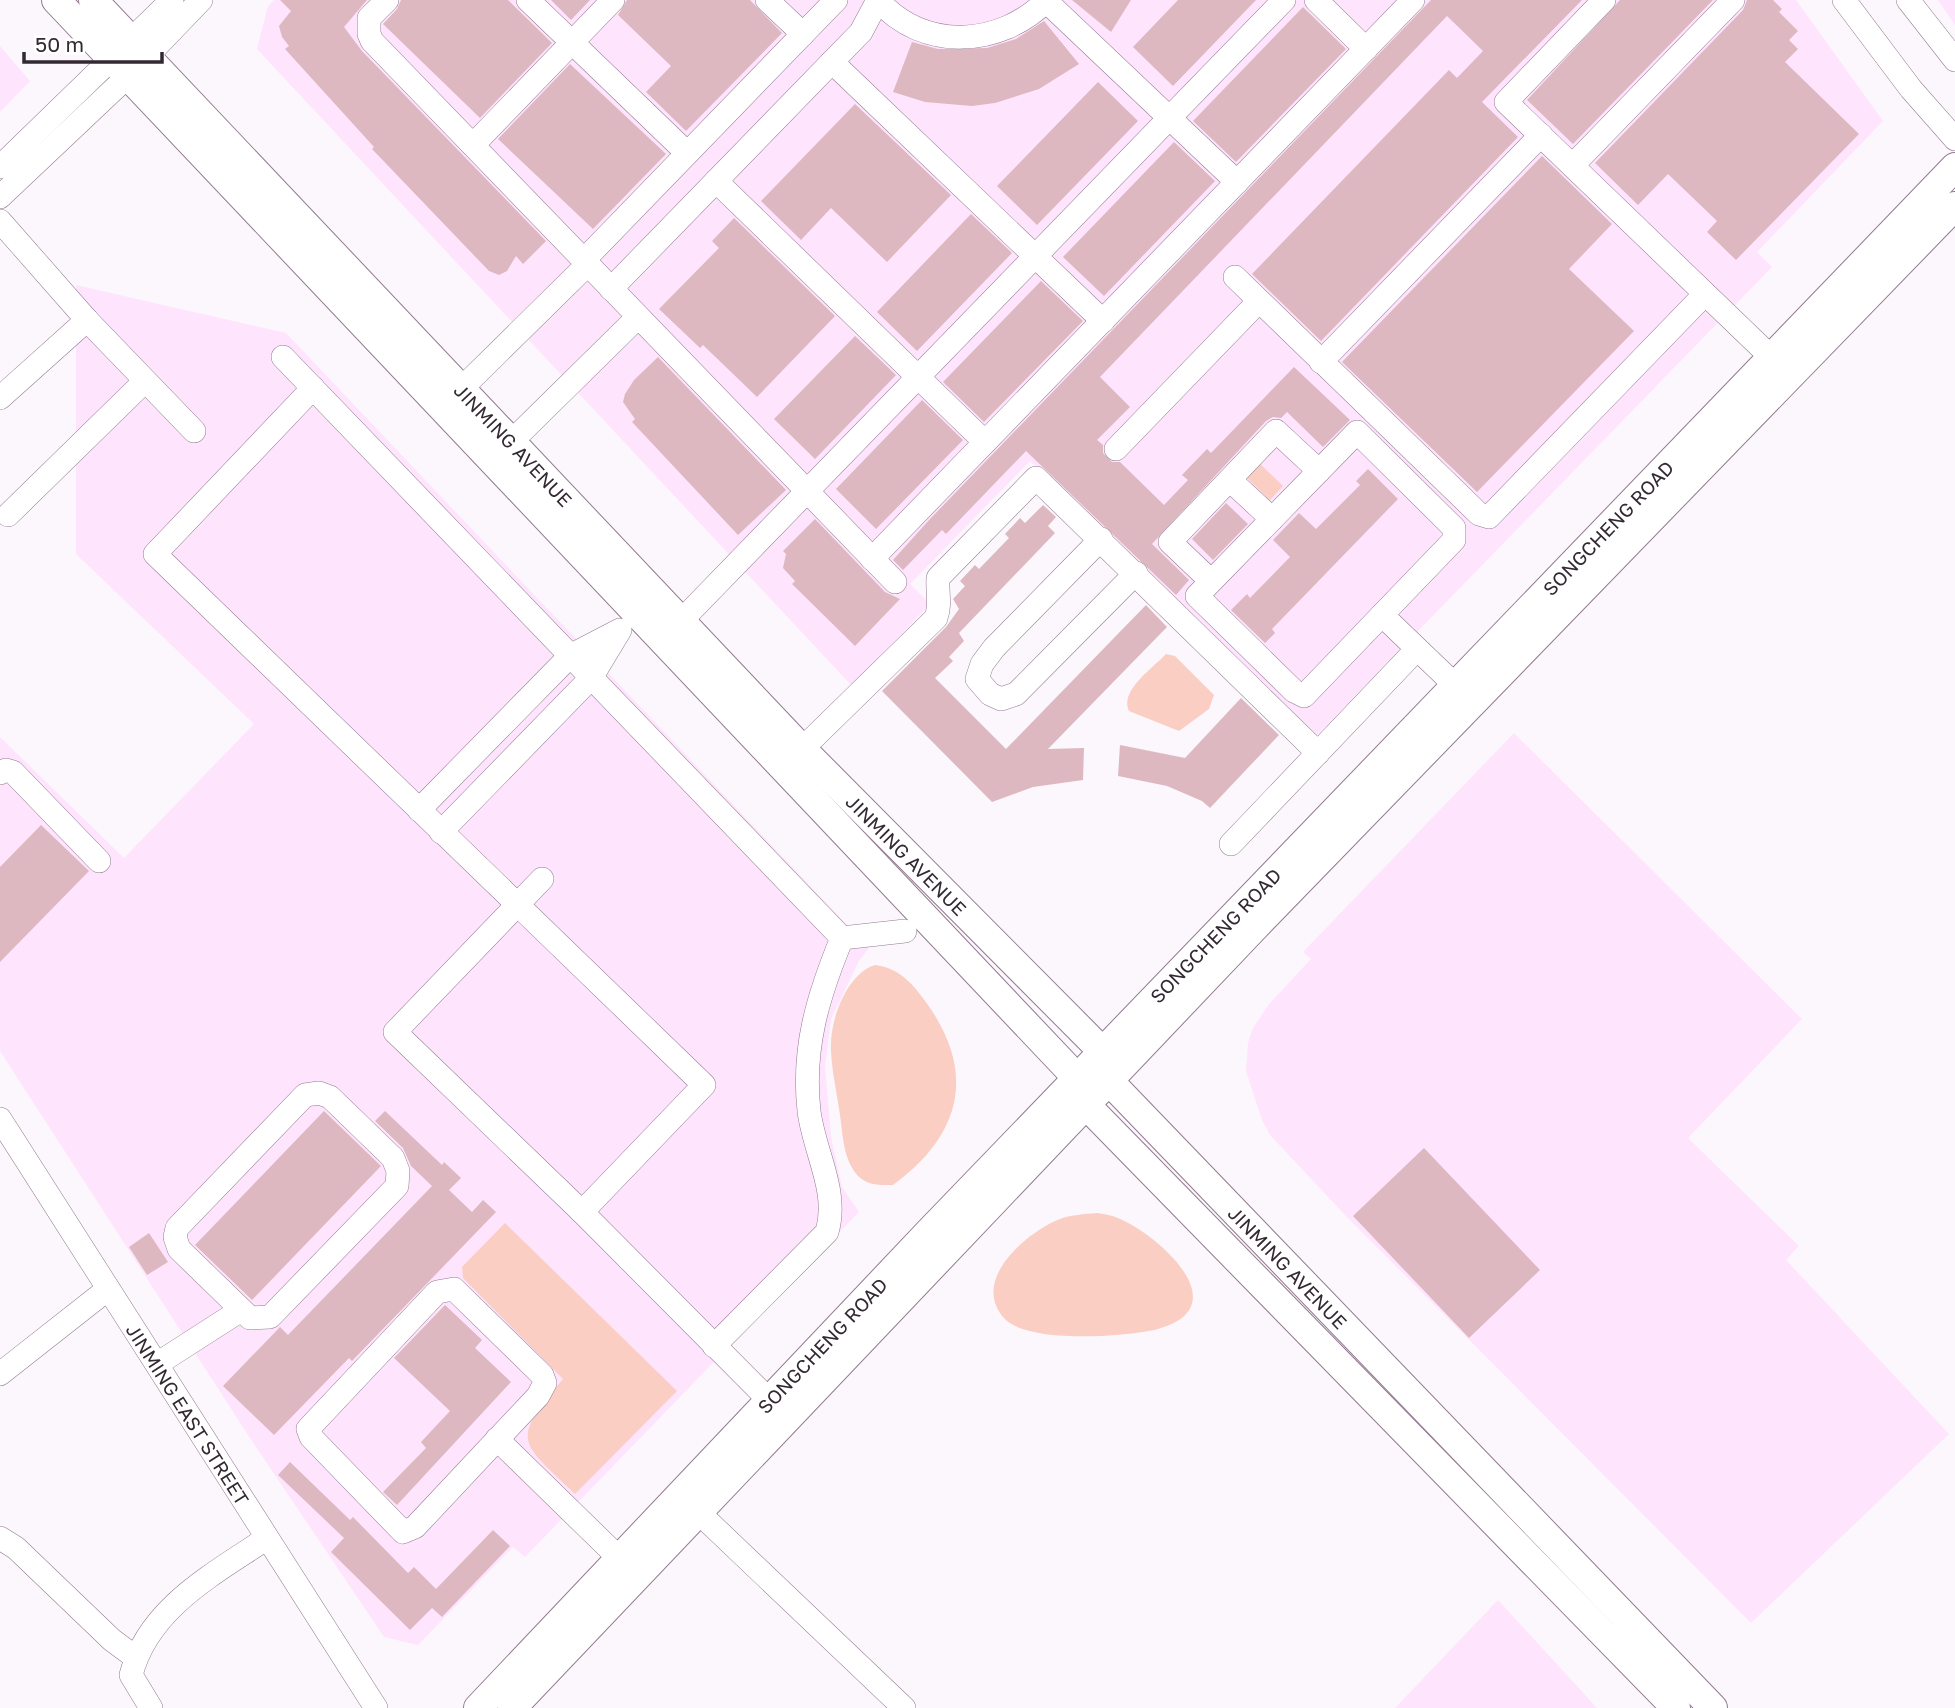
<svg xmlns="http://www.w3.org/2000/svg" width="1955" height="1708" viewBox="0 0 1955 1708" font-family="'Golos Text',sans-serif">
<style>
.built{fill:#fee4fc}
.green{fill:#facec2}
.building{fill:#ddb8c1}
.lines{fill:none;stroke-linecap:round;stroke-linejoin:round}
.minor-casing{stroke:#927a90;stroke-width:24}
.major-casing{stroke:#927a90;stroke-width:30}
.minor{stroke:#fff;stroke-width:23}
.major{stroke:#fff;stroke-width:28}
.labels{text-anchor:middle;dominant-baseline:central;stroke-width:5;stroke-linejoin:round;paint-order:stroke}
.street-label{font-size:19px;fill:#332932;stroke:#fff}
</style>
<rect width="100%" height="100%" fill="#fcf7fc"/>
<path class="built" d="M 274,0 L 1796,0 L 1883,121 L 1757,252 L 1772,267 L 1315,737 L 1030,461 L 910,584 L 930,604 L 852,686 L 257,49 L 268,6 Z
M 1938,0 L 1955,0 L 1955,25 Z
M 0,46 L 30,81 L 0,112 Z
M 76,285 L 286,333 L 869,948 L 859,961 L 831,1019 L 825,1066 L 831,1137 L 842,1187 L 859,1212 L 525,1557 L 513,1547 L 418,1645 L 384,1637 L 250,1438 L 0,1051 L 0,737 L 124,858 L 254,724 L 76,554 Z
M 1514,733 L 1802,1019 L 1688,1138 L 1799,1246 L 1786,1260 L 1949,1434 L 1751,1623 L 1346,1216 L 1270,1135 L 1262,1120 L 1246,1071 L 1248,1043 L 1253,1028 L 1269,1004 L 1311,959 L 1303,952 Z
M 1498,1600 L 1597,1708 L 1395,1708 Z"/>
<path class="green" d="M 1258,462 L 1283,486 L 1270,500 L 1245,476 Z
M 1166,654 L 1175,656 L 1214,695 L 1209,709 L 1179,731 L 1129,711 C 1119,691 1153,668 1166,654 Z
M 875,965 C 900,968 914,985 928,1005 C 977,1075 960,1136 893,1185 C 879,1185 869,1186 858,1176 C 843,1159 843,1136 840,1115 C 837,1094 832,1072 831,1051 C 829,1022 846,974 875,965 Z
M 1097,1213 C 1103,1214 1111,1215 1118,1218 C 1157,1234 1240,1306 1158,1329 C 1127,1337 1026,1344 1004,1318 C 971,1281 1023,1236 1055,1221 C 1068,1215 1083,1214 1097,1213 Z
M 505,1223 L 677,1391 L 575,1494 C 519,1440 510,1442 563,1379 L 463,1278 L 462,1267 Z"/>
<path class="building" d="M 280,0 L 367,0 L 344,27 L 362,51 L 546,241 L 523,264 L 516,256 L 507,271 L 499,275 L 489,271 L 372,149 L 374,147 L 285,49 L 289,46 L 282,37 L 279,26 L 291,11 Z
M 401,0 L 508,0 L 552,43 L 480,118 L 383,24 L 397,9 Z
M 551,0 L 590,0 L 571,20 Z
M 627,0 L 750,0 L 782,33 L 686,131 L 646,92 L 671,66 L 618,15 Z
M 1072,0 L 1131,0 L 1111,32 Z
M 1178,0 L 1256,0 L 1173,86 L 1133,47 Z
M 1431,0 L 1582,0 L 1482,102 L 1518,137 L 1321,341 L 1252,274 L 1449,70 L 1457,78 L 1483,51 L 1447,16 L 1100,377 L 1130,407 L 1097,440 L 1103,445 L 1103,453 L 1112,462 L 1120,462 L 1164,505 L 1188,480 L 1182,475 L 1207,449 L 1211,453 L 1294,367 L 1350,420 L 1323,447 L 1287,412 L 1281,418 L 1273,417 L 1266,421 L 1152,544 L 1189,580 L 1176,595 L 1026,451 L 946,534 L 942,530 L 903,570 L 893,560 L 930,519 Z
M 1620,0 L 1713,0 L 1573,144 L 1527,100 Z
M 1747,0 L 1773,0 L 1782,9 L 1779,12 L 1798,31 L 1789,40 L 1798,49 L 1785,62 L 1859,134 L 1736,260 L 1707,232 L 1717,221 L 1668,174 L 1638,205 L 1595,163 L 1743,10 Z
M 1303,7 L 1346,49 L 1236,162 L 1193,121 Z
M 1044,21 L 1079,64 L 1039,89 L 995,103 L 972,106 L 925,102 L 893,92 L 912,42 L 938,49 L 987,48 L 1016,39 Z
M 570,64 L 666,154 L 593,229 L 498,139 Z
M 1098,82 L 1138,121 L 1037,225 L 997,186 Z
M 855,104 L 951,195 L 887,262 L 831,208 L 801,240 L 761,201 Z
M 1174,142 L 1215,181 L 1104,296 L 1063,257 Z
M 1542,156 L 1612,224 L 1569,269 L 1634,331 L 1477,492 L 1342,362 Z
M 971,214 L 1012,253 L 917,351 L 877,312 Z
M 734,218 L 835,316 L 757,397 L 703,345 L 700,348 L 659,309 L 719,248 L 712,241 Z
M 1041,281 L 1083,321 L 984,422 L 943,382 Z
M 855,336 L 896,375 L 815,459 L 774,419 Z
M 658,357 L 786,490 L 738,535 L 632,422 L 635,419 L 623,402 L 625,394 L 634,380 Z
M 922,400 L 963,440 L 876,529 L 836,489 Z
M 1368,469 L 1398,499 L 1272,629 L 1275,633 L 1265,643 L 1231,610 L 1247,594 L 1250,598 L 1290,557 L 1273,540 L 1299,513 L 1316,529 L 1360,485 L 1356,481 Z
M 1226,503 L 1248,524 L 1213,560 L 1192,539 Z
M 1043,505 L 1056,517 L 1048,526 L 1055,533 L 959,633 L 964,641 L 949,657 L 953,661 L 935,678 L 1006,749 L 1146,605 L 1167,627 L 1048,749 L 1084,748 L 1083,780 L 1033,787 L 992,802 L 882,691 L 946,627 L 959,609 L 953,599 L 965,586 L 960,581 L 975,565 L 979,569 L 1009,538 L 1005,534 L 1020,518 L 1025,523 Z
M 815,519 L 885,592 L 900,599 L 855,646 L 792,584 L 795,581 L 783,568 L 786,554 L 783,551 Z
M 1241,698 L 1279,735 L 1210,808 L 1202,801 L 1167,786 L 1118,776 L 1120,745 L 1185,758 Z
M 41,825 L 89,871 L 0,962 L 0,867 Z
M 324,1111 L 381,1166 L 252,1300 L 195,1245 Z
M 385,1111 L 442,1165 L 444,1162 L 461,1178 L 449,1190 L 472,1212 L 483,1200 L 496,1212 L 352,1361 L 349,1358 L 274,1435 L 223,1386 L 280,1327 L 288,1335 L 432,1186 L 411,1166 L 403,1148 L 375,1121 Z
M 1424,1148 L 1540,1270 L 1469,1338 L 1353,1216 Z
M 149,1233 L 168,1262 L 147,1275 L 129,1247 Z
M 445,1305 L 482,1340 L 475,1348 L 511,1382 L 397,1505 L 383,1492 L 426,1448 L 421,1442 L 450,1411 L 394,1358 Z
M 290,1462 L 350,1520 L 353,1517 L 408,1573 L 414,1567 L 436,1589 L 493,1530 L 510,1546 L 442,1617 L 432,1608 L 410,1630 L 331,1552 L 344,1538 L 278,1475 Z"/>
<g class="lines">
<g class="minor-casing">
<g id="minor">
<path d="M 387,0 L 369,18 L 369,34 L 372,41 L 895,582"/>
<path d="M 528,0 L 687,153"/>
<path d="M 767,0 L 803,34"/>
<path d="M 878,0 C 923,52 1001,47 1047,0"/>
<path d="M 1045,0 L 1237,182"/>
<path d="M 1316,0 L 1366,49"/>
<path d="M 1604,0 L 1506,102 L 1772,358"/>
<path d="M 1844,0 L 1911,89 L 1955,139"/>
<path d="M 1908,0 L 1955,60"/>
<path d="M 832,62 L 1103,321"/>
<path d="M 473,145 L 613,0"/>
<path d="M 1573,165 L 1733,0"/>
<path d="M 0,167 L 172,0"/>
<path d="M 716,181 L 985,442"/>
<path d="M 0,197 L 128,76 L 201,0"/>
<path d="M 0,221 L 87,320 L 194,431"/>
<path d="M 584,260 L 836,0"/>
<path d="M 1235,277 L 1479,514 L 1489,517 L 1705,294"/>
<path d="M 611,289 L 861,32 L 878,0"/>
<path d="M 283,357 L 842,938 C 818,996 802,1048 809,1111 C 814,1152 839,1191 827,1232 L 714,1346"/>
<path d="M 1321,362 L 1541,135"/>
<path d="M 313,388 L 155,554 L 704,1085 L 582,1212"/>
<path d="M 462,388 L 588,264"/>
<path d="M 0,398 L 87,320"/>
<path d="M 1357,432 L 1454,528 L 1454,540 L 1304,696 L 1294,691 L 1197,596 Z"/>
<path d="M 512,441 L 638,317"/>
<path d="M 1116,449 L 1259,301"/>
<path d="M 1230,480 L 1272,519"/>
<path d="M 8,515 L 145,381"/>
<path d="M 1101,539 L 994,648 L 982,664 L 977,679 L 990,694 L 1001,699 L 1016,694 L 1136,573"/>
<path d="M 872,559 L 1413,0"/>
<path d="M 1211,581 L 1170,542 L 1276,431 L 1319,471"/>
<path d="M 1382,615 L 1457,687"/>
<path d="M 681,621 L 1284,0"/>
<path d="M 802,749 L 936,618 C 941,605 937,592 938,578 L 1036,478 L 1318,753"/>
<path d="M 0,773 L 6,770 L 13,772 L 99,861"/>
<path d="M 419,810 L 570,656 L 620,630 L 591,678 L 441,832"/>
<path d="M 1231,844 L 1417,649"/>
<path d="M 542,879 L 395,1032 L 582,1212 L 771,1402"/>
<path d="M 842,938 L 905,931"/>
<path d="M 319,1093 L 330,1097 L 393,1158 L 398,1171 L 397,1186 L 270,1317 L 250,1318 L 179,1249 L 175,1237 L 177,1228 L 305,1095 Z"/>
<path id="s1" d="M 0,1119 L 376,1708"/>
<path d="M 454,1289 L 542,1375 L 545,1383 L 538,1396 L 415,1527 L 403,1532 L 311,1437 L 308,1429 L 437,1292 Z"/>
<path d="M 157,1364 L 241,1310"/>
<path d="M 0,1374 L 108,1289"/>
<path d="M 497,1439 L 620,1559"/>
<path d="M 697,1511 L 904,1708"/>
<path d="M 0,1538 L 16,1548 L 112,1640 L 135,1657"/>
<path d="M 151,1708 L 131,1675 C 148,1608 214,1574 267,1538"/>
</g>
</g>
<g class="major-casing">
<g id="major">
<path d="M 56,0 L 1078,1079 L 1087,1106 L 1676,1708"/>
<path id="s2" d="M 93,0 L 802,749 L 1103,1052 L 1110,1082 L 1713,1708"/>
<path id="s3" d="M 478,1708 L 926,1235 L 1955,167"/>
<path d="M 512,1708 L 1254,928 L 1955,206"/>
</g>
</g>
<use href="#minor" class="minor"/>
<use href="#major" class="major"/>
</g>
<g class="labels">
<g class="street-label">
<text stroke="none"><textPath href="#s2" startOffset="612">JINMING AVENUE</textPath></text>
<text stroke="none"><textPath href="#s3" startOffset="1634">SONGCHENG ROAD</textPath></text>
<text stroke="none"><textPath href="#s2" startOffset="1180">JINMING AVENUE</textPath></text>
<text stroke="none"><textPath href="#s3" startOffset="1068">SONGCHENG ROAD</textPath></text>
<text stroke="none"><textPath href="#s2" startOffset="1746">JINMING AVENUE</textPath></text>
<text stroke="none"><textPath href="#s3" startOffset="500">SONGCHENG ROAD</textPath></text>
<text stroke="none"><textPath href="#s1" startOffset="350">JINMING EAST STREET</textPath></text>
</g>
</g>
<path d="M24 52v10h138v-10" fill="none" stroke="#332932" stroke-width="3.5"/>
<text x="35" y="52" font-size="21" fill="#332932" stroke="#ffffff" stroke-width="5" paint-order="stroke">50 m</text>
</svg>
